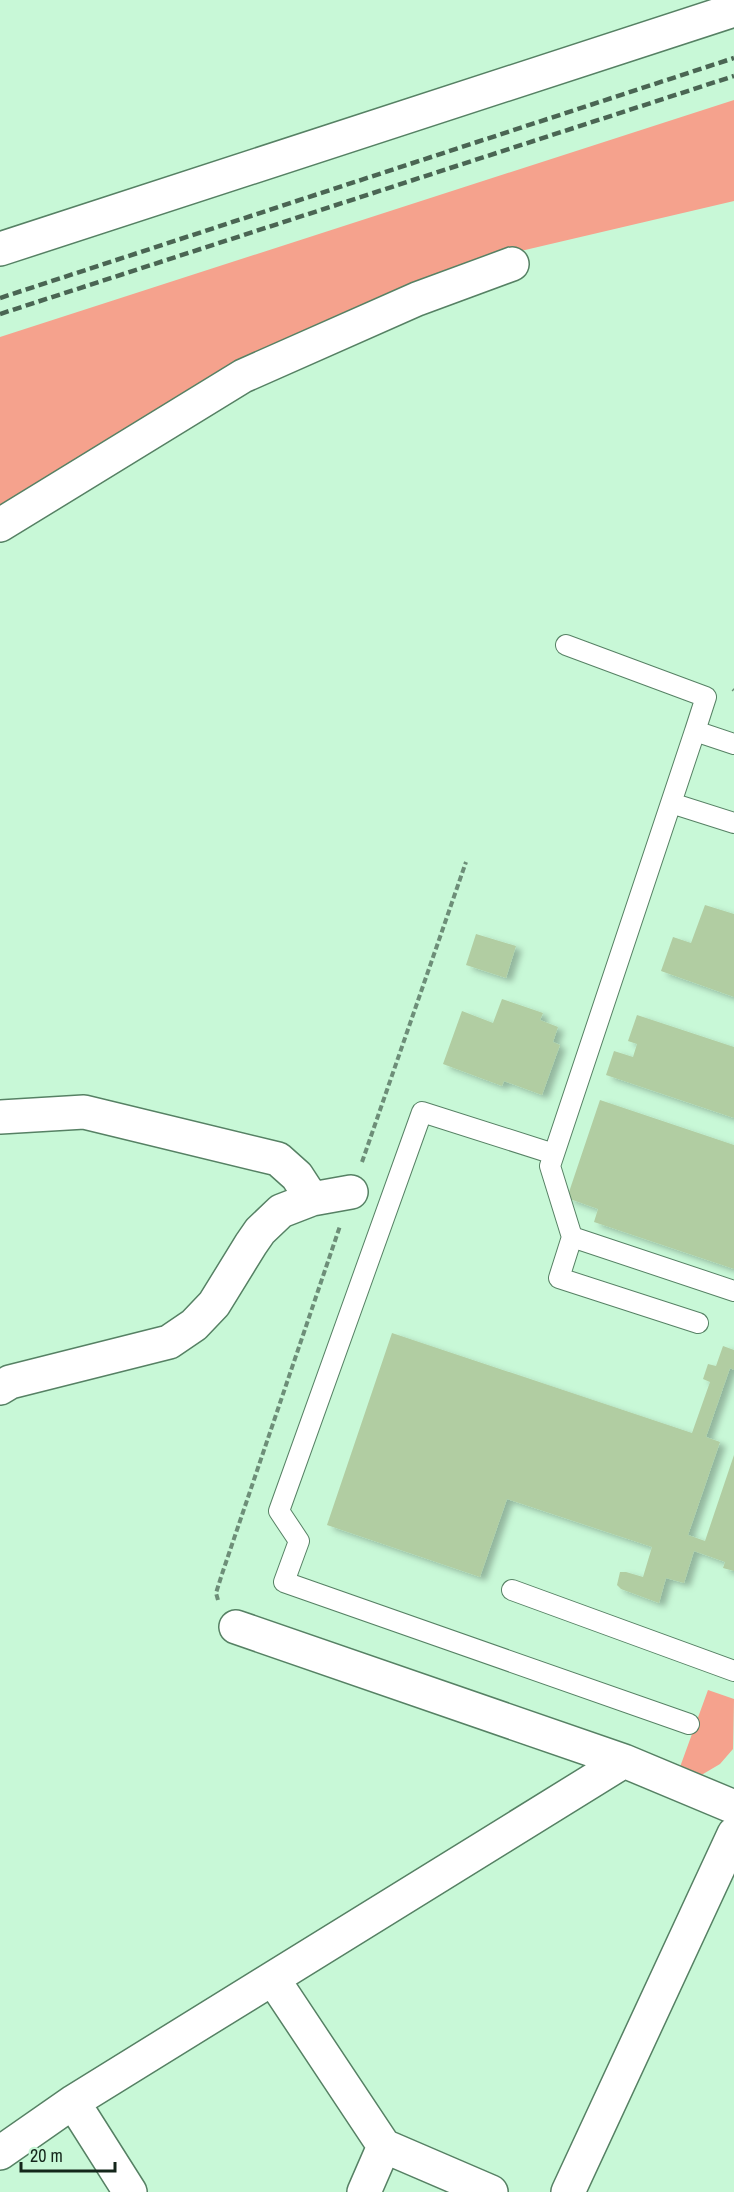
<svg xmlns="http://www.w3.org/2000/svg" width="734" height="2192" viewBox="0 0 734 2192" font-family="'Archivo Narrow',sans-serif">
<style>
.green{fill:#f5a28d}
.building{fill:#b1cda2;filter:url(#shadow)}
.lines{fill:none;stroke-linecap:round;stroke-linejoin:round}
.lane-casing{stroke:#568164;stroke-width:22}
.street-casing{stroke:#568164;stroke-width:36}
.secondary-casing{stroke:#568164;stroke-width:36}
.path{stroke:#6d8e78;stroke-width:4;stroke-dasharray:6 3;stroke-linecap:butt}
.lane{stroke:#fff;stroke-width:20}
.street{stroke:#fff;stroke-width:33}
.secondary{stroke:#fff;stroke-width:33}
.rail{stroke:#4a6553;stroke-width:4.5;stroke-dasharray:9 4.5;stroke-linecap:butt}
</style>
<defs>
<filter id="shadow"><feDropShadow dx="6" dy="4" stdDeviation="3" flood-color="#0004"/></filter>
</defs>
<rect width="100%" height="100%" fill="#c8f8d7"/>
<path class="green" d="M 734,100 L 734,201 L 508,254 L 0,514 L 0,337 Z
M 708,1690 L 734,1699 L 733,1749 L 720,1764 L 698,1777 L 680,1767 Z"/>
<path class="building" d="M 705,905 L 734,914 L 734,997 L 661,971 L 673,937 L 691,943 Z
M 476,934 L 516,946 L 506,978 L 466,965 Z
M 502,999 L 543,1013 L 540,1020 L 558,1027 L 553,1042 L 560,1045 L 542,1095 L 504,1081 L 502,1086 L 443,1064 L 462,1011 L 493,1023 Z
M 637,1015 L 734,1047 L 734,1118 L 606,1075 L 614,1051 L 633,1057 L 637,1044 L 628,1041 Z
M 600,1100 L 734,1145 L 734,1269 L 594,1222 L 598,1209 L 567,1198 Z
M 392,1333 L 692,1433 L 710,1382 L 703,1379 L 708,1364 L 716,1366 L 723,1346 L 734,1350 L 734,1370 L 730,1368 L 706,1437 L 720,1442 L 688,1535 L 705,1541 L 734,1455 L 734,1571 L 723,1568 L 725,1562 L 694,1551 L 684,1583 L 666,1578 L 659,1603 L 621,1589 L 617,1585 L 620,1572 L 626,1572 L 643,1577 L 652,1547 L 507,1499 L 480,1577 L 327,1525 Z"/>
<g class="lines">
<g class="lane-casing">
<path id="lane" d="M 566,645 L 706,697 L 695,731
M 734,744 L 695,731 L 550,1166 L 572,1237 L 734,1291
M 671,803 L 734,823
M 554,1154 L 422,1112 L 279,1511 L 299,1541 L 284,1582 L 689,1724
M 572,1237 L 559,1278 L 698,1323
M 512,1590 L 734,1671"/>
</g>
<g class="street-casing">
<path id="street" d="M 0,249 L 734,10
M 0,525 L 243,376 L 417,299 L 512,264
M 0,1117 L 84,1112 L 278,1159 L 297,1176 L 312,1199
M 0,1388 L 10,1382 L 169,1342 L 194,1325 L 214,1304 L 251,1244 L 260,1231 L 281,1211 L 312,1199 L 351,1192
M 236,1627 L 624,1761 L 734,1807
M 273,1979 L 384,2146 L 491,2192
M 73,2102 L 130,2192
M 0,2153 L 73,2102 L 624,1761
M 364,2192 L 384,2146"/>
</g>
<g class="secondary-casing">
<path id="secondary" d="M 568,2192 L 734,1834"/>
</g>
<path class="path" d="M 733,689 L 734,690
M 362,1162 L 466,862
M 218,1600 L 216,1593 L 222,1574 L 340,1226"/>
<use href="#lane" class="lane"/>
<use href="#street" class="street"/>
<use href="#secondary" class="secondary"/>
<path class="rail" d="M 0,298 L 734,58
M 0,314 L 734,76"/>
</g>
<path d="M21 2162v9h94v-9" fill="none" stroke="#14261b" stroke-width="3"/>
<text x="30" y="2162" font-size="18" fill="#14261b" stroke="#c8f8d7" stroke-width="4.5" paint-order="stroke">20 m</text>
</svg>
